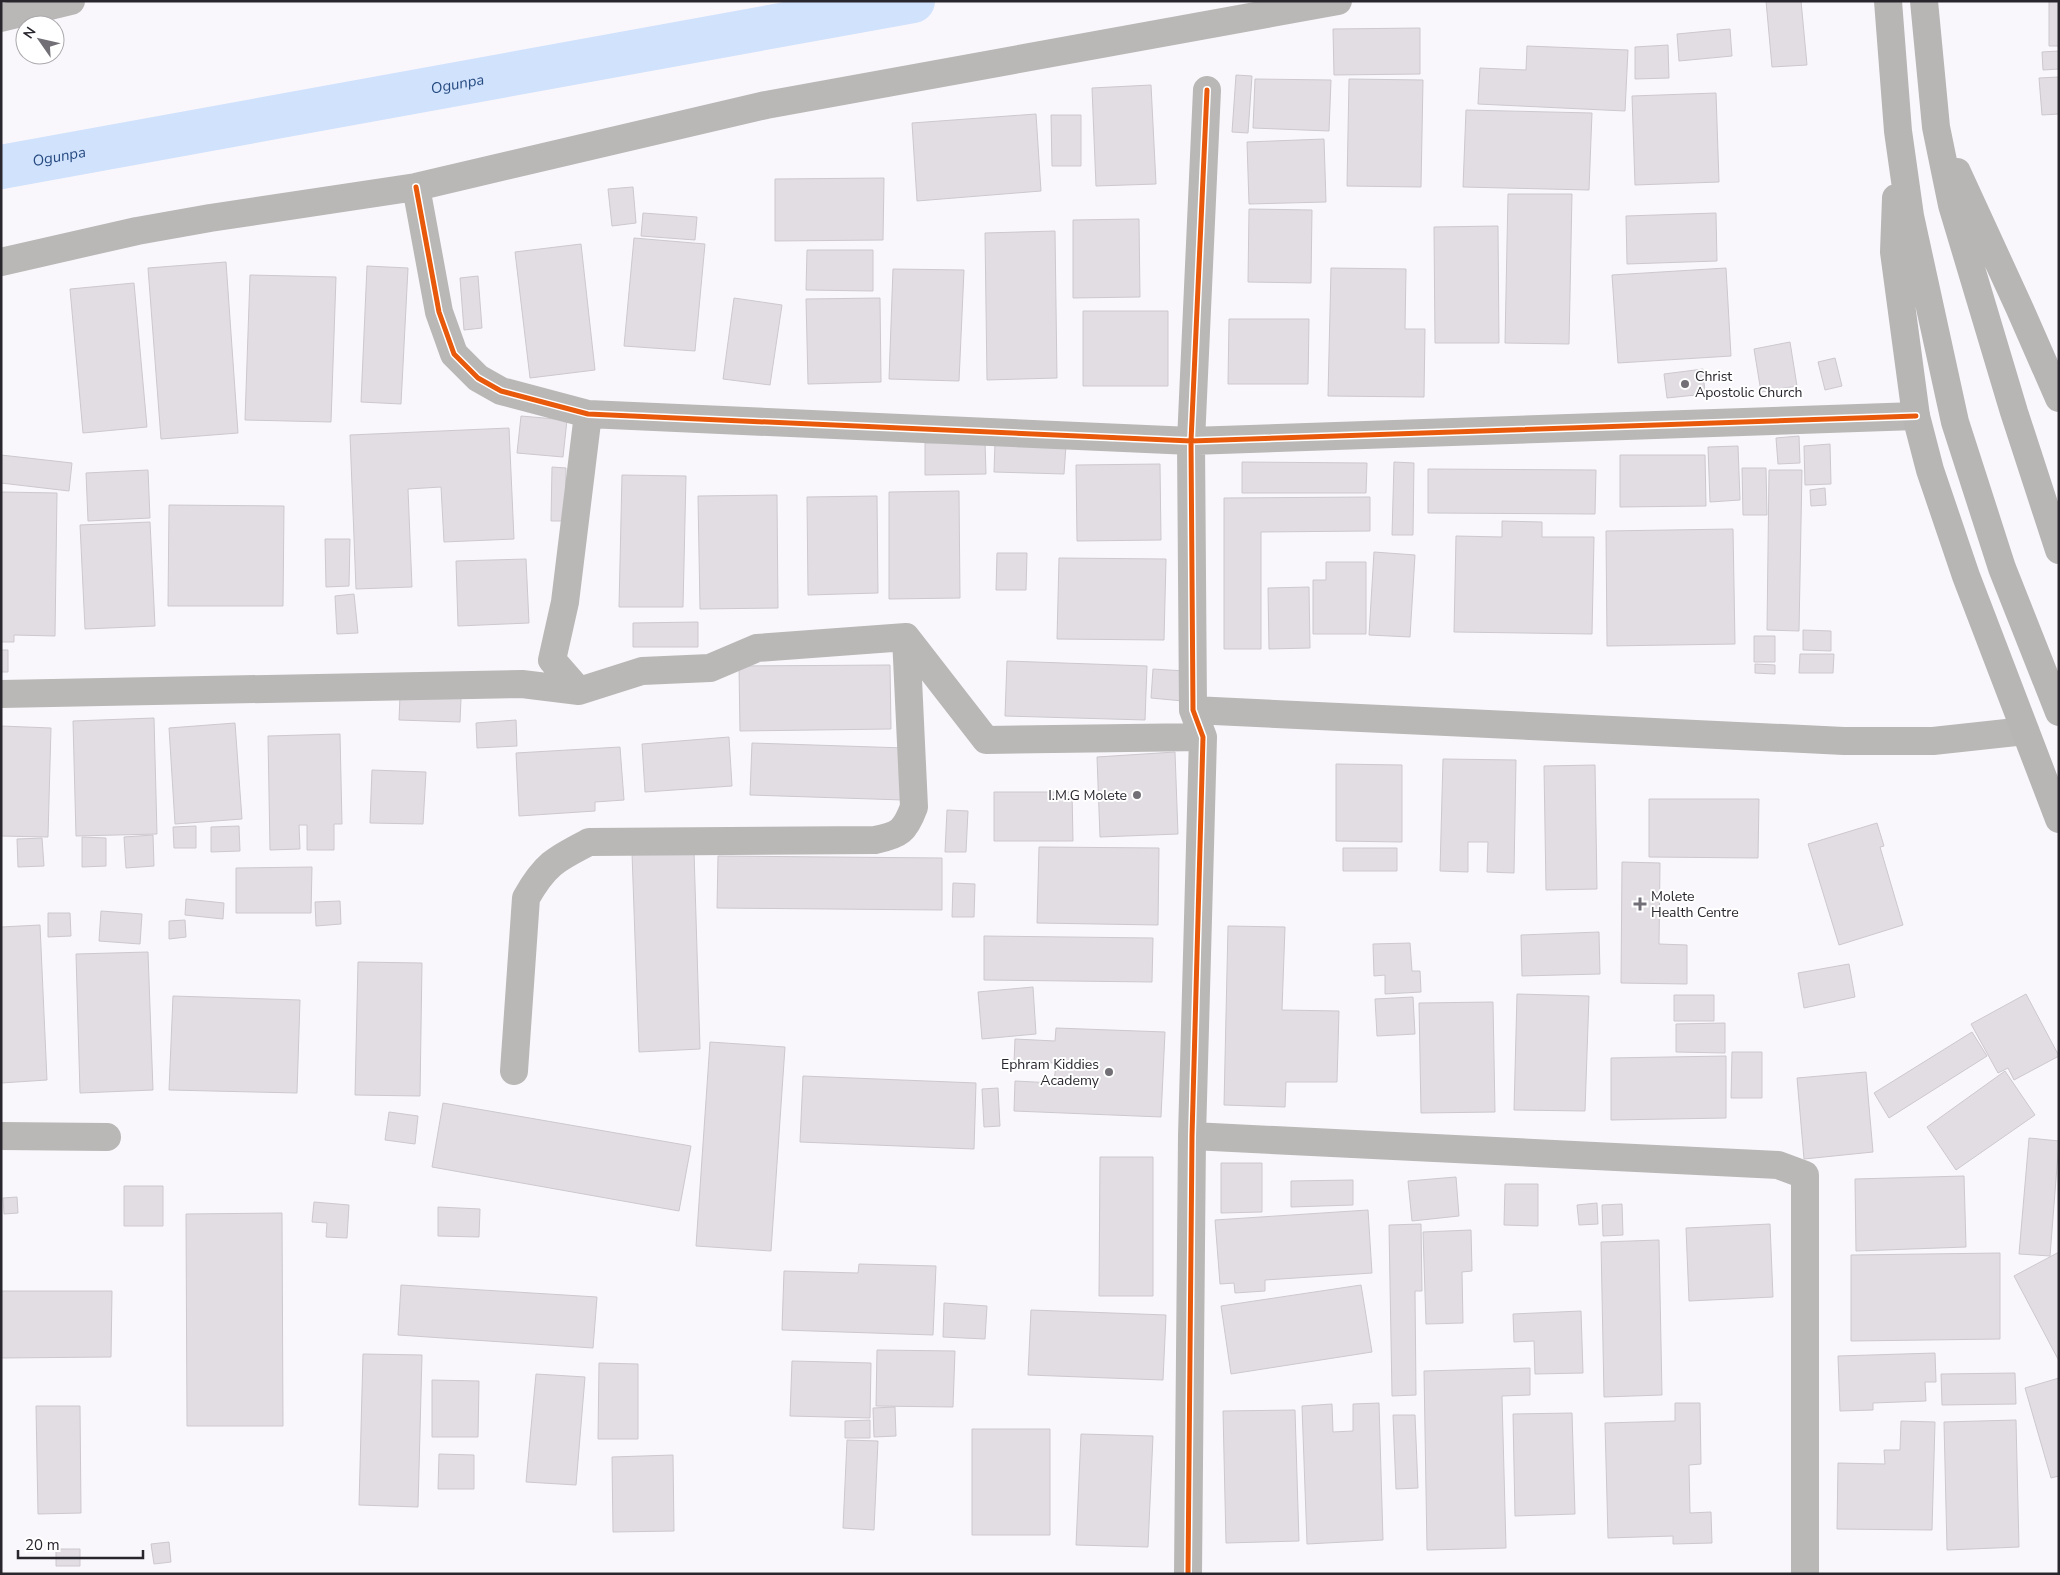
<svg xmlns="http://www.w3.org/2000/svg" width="2060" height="1575" viewBox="0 0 2060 1575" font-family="'Nunito Sans',sans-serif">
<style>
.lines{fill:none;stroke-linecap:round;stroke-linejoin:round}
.canal{stroke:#d1e2fc;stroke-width:44}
.building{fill:#e1dde3;stroke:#ccc8ce}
.street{stroke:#b9b8b6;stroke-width:28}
.highway{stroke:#b8b5b5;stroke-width:28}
.cycleway-casing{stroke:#fff;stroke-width:8}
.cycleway{stroke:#e8590c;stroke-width:5}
.poi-dot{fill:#736f76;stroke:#fff;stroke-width:2}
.labels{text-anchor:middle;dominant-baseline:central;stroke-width:4;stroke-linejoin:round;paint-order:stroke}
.poi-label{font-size:14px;fill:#2a262e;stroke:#fff;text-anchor:start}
.water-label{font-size:15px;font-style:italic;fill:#264b81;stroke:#fff}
</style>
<rect width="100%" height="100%" fill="#faf7fc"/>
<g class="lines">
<path class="canal" id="s1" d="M 1,167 L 913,1"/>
</g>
<path class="building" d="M 1766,1 L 1801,1 L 1807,65 L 1772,67 Z
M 2049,1 L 2059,1 L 2059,46 L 2049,46 Z
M 1420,28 L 1420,74 L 1334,75 L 1333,29 Z
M 1730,29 L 1732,56 L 1679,61 L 1677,34 Z
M 1668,45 L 1669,78 L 1635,79 L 1635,47 Z
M 1527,46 L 1628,50 L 1625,111 L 1478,104 L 1480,68 L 1526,70 Z
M 2059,51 L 2059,69 L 2043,70 L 2042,52 Z
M 1236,75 L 1252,76 L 1248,133 L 1232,132 Z
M 2059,77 L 2059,114 L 2042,115 L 2039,78 Z
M 1255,79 L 1331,80 L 1329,131 L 1253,128 Z
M 1349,79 L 1423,80 L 1421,187 L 1347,186 Z
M 1151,85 L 1156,184 L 1096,186 L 1092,88 Z
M 1716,93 L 1719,182 L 1635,185 L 1632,96 Z
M 1466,110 L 1592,113 L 1589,190 L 1463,187 Z
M 1036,114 L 1041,191 L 917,201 L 912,123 Z
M 1051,115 L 1081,115 L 1081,166 L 1052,166 Z
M 1324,139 L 1326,202 L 1249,204 L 1247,142 Z
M 884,178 L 883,240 L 775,241 L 775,179 Z
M 633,187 L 636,223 L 612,226 L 608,189 Z
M 1508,194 L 1572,194 L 1569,344 L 1505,343 Z
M 1249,209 L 1312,210 L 1311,283 L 1248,282 Z
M 643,213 L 697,217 L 695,240 L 641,236 Z
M 1716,213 L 1717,261 L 1627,264 L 1626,216 Z
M 1139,219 L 1140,297 L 1073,298 L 1073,220 Z
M 1498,226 L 1499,343 L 1435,343 L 1434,227 Z
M 1055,231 L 1057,378 L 987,380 L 985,233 Z
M 634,238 L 705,244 L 695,351 L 624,346 Z
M 581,244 L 595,370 L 530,378 L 515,252 Z
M 807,250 L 873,250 L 873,291 L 806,290 Z
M 226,262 L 238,433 L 161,439 L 148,268 Z
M 367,266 L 408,268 L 401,404 L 361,402 Z
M 1331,268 L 1406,269 L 1405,329 L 1425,329 L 1424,397 L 1328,396 Z
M 1726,268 L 1731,356 L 1618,363 L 1612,275 Z
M 893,269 L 964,270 L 959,381 L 889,379 Z
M 250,275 L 336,277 L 331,422 L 245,420 Z
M 478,276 L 482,328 L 464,330 L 460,278 Z
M 134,283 L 147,427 L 83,433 L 70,289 Z
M 734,298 L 782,305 L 770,385 L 723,379 Z
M 880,298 L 881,382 L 808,384 L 806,299 Z
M 1083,311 L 1168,311 L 1168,386 L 1083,386 Z
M 1229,319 L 1309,319 L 1308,384 L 1228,384 Z
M 1790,342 L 1797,386 L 1761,392 L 1754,349 Z
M 1835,358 L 1842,386 L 1825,390 L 1818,362 Z
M 1703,369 L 1705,394 L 1667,398 L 1664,374 Z
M 521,416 L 567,420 L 563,457 L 517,453 Z
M 509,428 L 514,539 L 444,542 L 441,487 L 408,489 L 412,587 L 356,589 L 350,435 Z
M 1799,436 L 1800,463 L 1778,464 L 1776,438 Z
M 985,442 L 986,474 L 925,475 L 925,443 Z
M 995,442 L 1066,445 L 1064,474 L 994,472 Z
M 1830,444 L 1831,484 L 1805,485 L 1804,446 Z
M 1738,446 L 1740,500 L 1710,502 L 1708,447 Z
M 1,455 L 72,463 L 69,491 L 1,483 Z
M 1620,455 L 1705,455 L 1706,506 L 1620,507 Z
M 1242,462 L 1367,463 L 1366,493 L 1242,493 Z
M 1394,462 L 1414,463 L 1413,535 L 1392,535 Z
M 1160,464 L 1161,540 L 1077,541 L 1076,465 Z
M 552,467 L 566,468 L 565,521 L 551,521 Z
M 1742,468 L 1766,468 L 1767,515 L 1743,515 Z
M 1428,469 L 1596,470 L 1595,514 L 1428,513 Z
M 148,470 L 150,518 L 88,521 L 86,473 Z
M 1769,470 L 1802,470 L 1799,631 L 1767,630 Z
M 622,475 L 686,476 L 683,607 L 619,607 Z
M 1825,488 L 1826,505 L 1811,506 L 1810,490 Z
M 959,491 L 960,598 L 889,599 L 889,492 Z
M 1,492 L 57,493 L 55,636 L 14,635 L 14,642 L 1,642 Z
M 777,495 L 778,608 L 700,609 L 698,496 Z
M 877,496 L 878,593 L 808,595 L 807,497 Z
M 1370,497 L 1370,531 L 1261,532 L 1261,649 L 1224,649 L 1224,498 Z
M 169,505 L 284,506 L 283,606 L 168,606 Z
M 1502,521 L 1542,522 L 1542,537 L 1594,537 L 1592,634 L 1454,632 L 1456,536 L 1502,537 Z
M 150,522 L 155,626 L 85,629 L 80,525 Z
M 1733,529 L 1735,644 L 1607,646 L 1606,531 Z
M 325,539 L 350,539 L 349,586 L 326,587 Z
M 1374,552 L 1415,555 L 1410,637 L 1369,635 Z
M 997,553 L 1027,553 L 1026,590 L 996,590 Z
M 1059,558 L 1166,559 L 1164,640 L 1057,639 Z
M 526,559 L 529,623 L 458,626 L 456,561 Z
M 1326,562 L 1366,562 L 1366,634 L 1313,634 L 1313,580 L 1326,580 Z
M 1309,587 L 1310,648 L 1269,649 L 1268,588 Z
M 354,594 L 358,633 L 337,634 L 335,596 Z
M 698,622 L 698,647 L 633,647 L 633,623 Z
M 1803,630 L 1831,631 L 1831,651 L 1803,650 Z
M 1754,636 L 1775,636 L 1775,662 L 1754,662 Z
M 1,650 L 8,650 L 8,672 L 1,672 Z
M 1800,654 L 1834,654 L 1833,673 L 1799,673 Z
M 1007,661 L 1147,666 L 1145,720 L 1005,716 Z
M 1755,664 L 1775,665 L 1775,674 L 1755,673 Z
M 890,665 L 891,729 L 740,731 L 739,666 Z
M 1153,669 L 1185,671 L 1183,701 L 1151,698 Z
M 400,696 L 461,698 L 460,722 L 399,720 Z
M 154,718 L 157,834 L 76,836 L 73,721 Z
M 516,720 L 517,746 L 477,748 L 476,723 Z
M 235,723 L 242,819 L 175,824 L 169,728 Z
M 1,726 L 51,728 L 48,837 L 1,836 Z
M 340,734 L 342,824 L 334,824 L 334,850 L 307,850 L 307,825 L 299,825 L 300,849 L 270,850 L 268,736 Z
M 729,737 L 732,786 L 645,792 L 642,744 Z
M 752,743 L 905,748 L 903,800 L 750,795 Z
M 620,747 L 624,800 L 595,802 L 595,811 L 519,816 L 516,753 Z
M 1175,752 L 1178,834 L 1100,837 L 1097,757 Z
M 1443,759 L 1516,760 L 1514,873 L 1487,872 L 1488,842 L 1468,842 L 1468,872 L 1440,871 Z
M 1336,764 L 1402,765 L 1402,842 L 1336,841 Z
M 1595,765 L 1597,889 L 1546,890 L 1544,766 Z
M 372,770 L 426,772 L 423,824 L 370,823 Z
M 994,792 L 1072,792 L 1073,841 L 994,841 Z
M 1649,799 L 1759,799 L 1758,858 L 1649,857 Z
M 947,810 L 968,811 L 966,852 L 945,852 Z
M 1877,823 L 1884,846 L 1880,847 L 1903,925 L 1839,945 L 1808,844 Z
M 196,826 L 196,848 L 174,848 L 173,827 Z
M 239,826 L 240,851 L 211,852 L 211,827 Z
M 153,835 L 154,866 L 126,868 L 124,837 Z
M 82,837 L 106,838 L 106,866 L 82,867 Z
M 42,838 L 44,866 L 18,867 L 17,839 Z
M 1039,847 L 1159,848 L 1158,925 L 1037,923 Z
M 1343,848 L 1397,848 L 1397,871 L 1343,871 Z
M 694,851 L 700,1049 L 639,1052 L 632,853 Z
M 718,856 L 942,858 L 942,910 L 717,908 Z
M 1622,862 L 1660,863 L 1659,944 L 1687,945 L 1687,984 L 1621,983 Z
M 312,867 L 311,913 L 236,913 L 236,868 Z
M 953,883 L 975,884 L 974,917 L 952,917 Z
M 186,899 L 224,903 L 223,919 L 185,915 Z
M 340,901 L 341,924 L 316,926 L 315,902 Z
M 101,911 L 142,914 L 140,944 L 99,941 Z
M 48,913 L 70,913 L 71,936 L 48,937 Z
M 185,920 L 186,937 L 169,939 L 169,921 Z
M 40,925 L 47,1080 L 1,1083 L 1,927 Z
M 1228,926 L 1285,927 L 1282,1010 L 1339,1011 L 1337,1082 L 1286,1082 L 1285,1107 L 1224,1105 Z
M 1599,932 L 1600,974 L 1522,976 L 1521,935 Z
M 984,936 L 1153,938 L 1152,982 L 984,980 Z
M 1410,943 L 1412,971 L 1420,971 L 1421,992 L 1385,994 L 1385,975 L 1374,976 L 1373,944 Z
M 148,952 L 153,1090 L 80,1093 L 76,954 Z
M 358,962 L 422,963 L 420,1096 L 355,1095 Z
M 1849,964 L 1855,997 L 1804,1008 L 1798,973 Z
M 1033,987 L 1036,1034 L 982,1039 L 978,992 Z
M 1517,994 L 1589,996 L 1585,1111 L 1514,1110 Z
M 2026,994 L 2059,1056 L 2014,1080 L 2008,1068 L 1998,1073 L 1971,1024 Z
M 1674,995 L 1714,995 L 1714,1021 L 1674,1021 Z
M 173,996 L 300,1000 L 297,1093 L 169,1090 Z
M 1413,997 L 1415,1034 L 1377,1036 L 1375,999 Z
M 1493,1002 L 1495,1112 L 1421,1113 L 1419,1003 Z
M 1725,1023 L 1725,1053 L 1676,1052 L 1676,1024 Z
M 1056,1028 L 1165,1032 L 1161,1117 L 1014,1111 L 1015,1081 L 1054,1083 L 1056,1063 L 1014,1062 L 1015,1039 L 1055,1041 Z
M 1972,1032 L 1987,1056 L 1889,1118 L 1874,1093 Z
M 710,1042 L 785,1047 L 771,1251 L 696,1246 Z
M 1732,1052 L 1762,1052 L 1762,1098 L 1731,1098 Z
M 1726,1056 L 1726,1118 L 1611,1120 L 1611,1058 Z
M 2005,1071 L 2035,1115 L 1956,1170 L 1927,1127 Z
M 1866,1072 L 1873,1152 L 1804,1159 L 1797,1078 Z
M 803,1076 L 976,1083 L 974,1149 L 800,1142 Z
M 998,1088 L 1000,1126 L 984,1127 L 982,1089 Z
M 443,1103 L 691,1146 L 679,1211 L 432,1167 Z
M 389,1112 L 418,1116 L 415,1144 L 385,1140 Z
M 2029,1138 L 2059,1141 L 2050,1256 L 2019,1254 Z
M 1100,1157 L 1153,1157 L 1153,1296 L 1099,1296 Z
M 1221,1163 L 1262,1163 L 1262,1212 L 1221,1213 Z
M 1964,1176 L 1966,1247 L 1856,1251 L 1855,1179 Z
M 1456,1177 L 1459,1216 L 1412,1221 L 1408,1181 Z
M 1353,1180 L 1353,1205 L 1291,1207 L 1291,1181 Z
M 1505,1184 L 1538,1184 L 1538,1226 L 1504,1225 Z
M 124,1186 L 163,1186 L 163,1226 L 124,1226 Z
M 17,1197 L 18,1213 L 4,1214 L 3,1198 Z
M 314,1202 L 349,1205 L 347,1238 L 326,1237 L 327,1223 L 312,1222 Z
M 1597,1203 L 1598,1224 L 1579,1225 L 1577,1205 Z
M 1622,1204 L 1623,1235 L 1603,1236 L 1602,1205 Z
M 438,1207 L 480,1209 L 479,1237 L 438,1236 Z
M 1368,1210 L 1372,1273 L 1265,1280 L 1265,1291 L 1235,1293 L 1234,1283 L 1220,1284 L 1215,1220 Z
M 282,1213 L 283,1426 L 187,1426 L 186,1214 Z
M 1421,1224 L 1422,1291 L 1415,1291 L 1416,1395 L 1392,1396 L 1389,1225 Z
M 1770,1224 L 1773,1297 L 1689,1301 L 1686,1228 Z
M 1471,1230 L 1472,1271 L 1462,1272 L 1463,1323 L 1426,1324 L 1423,1232 Z
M 1659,1240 L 1662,1395 L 1604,1397 L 1601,1242 Z
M 2059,1252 L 2059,1361 L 2014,1276 Z
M 2000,1253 L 2000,1339 L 1851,1341 L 1851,1255 Z
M 859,1264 L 936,1266 L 933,1335 L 782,1330 L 784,1271 L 858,1273 Z
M 401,1285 L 597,1297 L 593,1348 L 398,1335 Z
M 1361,1285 L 1372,1352 L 1231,1374 L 1221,1306 Z
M 1,1291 L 112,1291 L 111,1357 L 1,1358 Z
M 944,1303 L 987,1306 L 985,1339 L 943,1337 Z
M 1031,1310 L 1166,1315 L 1163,1380 L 1028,1375 Z
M 1581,1311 L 1583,1373 L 1535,1374 L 1534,1341 L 1514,1342 L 1513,1314 Z
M 877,1350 L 955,1351 L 953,1407 L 876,1406 Z
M 1935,1353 L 1936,1382 L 1925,1382 L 1926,1401 L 1873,1403 L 1873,1410 L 1840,1411 L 1838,1356 Z
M 363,1354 L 422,1355 L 418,1507 L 359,1505 Z
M 792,1361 L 871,1363 L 870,1418 L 790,1416 Z
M 599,1363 L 638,1364 L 638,1439 L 598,1439 Z
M 1530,1368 L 1530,1395 L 1502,1396 L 1506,1548 L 1427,1550 L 1424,1371 Z
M 2015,1373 L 2016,1404 L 1942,1405 L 1941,1374 Z
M 536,1374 L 585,1377 L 576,1485 L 526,1482 Z
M 2059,1378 L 2059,1476 L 2051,1478 L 2025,1388 Z
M 432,1380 L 479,1381 L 478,1437 L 432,1437 Z
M 1379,1403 L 1383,1540 L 1307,1544 L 1302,1406 L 1332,1404 L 1333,1432 L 1353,1431 L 1353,1404 Z
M 1675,1403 L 1700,1403 L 1701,1464 L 1689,1465 L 1690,1513 L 1711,1512 L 1712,1543 L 1673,1544 L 1673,1536 L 1608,1538 L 1605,1423 L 1675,1421 Z
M 36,1406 L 80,1406 L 81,1513 L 38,1514 Z
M 895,1407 L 896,1436 L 874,1437 L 873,1408 Z
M 1295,1410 L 1299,1541 L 1226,1543 L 1223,1411 Z
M 1572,1413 L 1575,1514 L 1515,1516 L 1513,1414 Z
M 1393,1415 L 1415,1415 L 1418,1488 L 1396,1489 Z
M 870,1420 L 870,1438 L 845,1438 L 845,1421 Z
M 2016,1420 L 2019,1547 L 1947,1550 L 1944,1422 Z
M 1901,1421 L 1935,1422 L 1932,1530 L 1837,1529 L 1838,1463 L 1885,1464 L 1884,1450 L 1900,1450 Z
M 972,1429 L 1050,1429 L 1050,1535 L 972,1535 Z
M 1081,1434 L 1153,1436 L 1148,1547 L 1076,1545 Z
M 847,1440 L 878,1441 L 874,1530 L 843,1528 Z
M 439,1454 L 474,1455 L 474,1489 L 438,1489 Z
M 673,1455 L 674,1531 L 613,1532 L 612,1457 Z
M 169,1542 L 171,1562 L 154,1564 L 151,1544 Z
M 56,1549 L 80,1549 L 80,1566 L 56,1566 Z"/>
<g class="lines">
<path class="street" d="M 1,18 L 71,1
M 416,187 L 439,312 L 454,354 L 478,378 L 501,391 L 588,414 L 1191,441 L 1916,416
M 1,262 L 137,231 L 210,218 L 416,187 L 766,105 L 1338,1
M 579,691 L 642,671 L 710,668 L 757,648 L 906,637 L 986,740 L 1203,737
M 1,694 L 522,684 L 579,691 L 552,660 L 565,602 L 588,414
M 1193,710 L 1844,741 L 1933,741 L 2025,731
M 514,1071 L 526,898 C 545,864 556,859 589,842 L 875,840 C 900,835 905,831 914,807 L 906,637
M 1,1136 L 107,1137
M 1192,1136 L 1778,1165 L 1805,1175 L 1805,1574
M 1188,1574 L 1192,1136 L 1203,737 L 1193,710 L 1191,441 L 1207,90"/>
<path class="highway" d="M 1888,1 L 1898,131 L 1910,216 L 1955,422 L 2002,568 L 2059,712
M 1924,1 L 1936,127 L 1952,205 L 2014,412 L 2059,550
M 1957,172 L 2019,307 L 2059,398
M 1896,198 L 1894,252 L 1916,416 L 1930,470 L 1966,576 L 2059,819"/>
<g class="cycleway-casing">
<path id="cycleway" d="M 416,187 L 439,312 L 454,354 L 478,378 L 501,391 L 588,414 L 1191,441 L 1916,416
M 1188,1574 L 1192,1136 L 1203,737 L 1193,710 L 1191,441 L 1207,90"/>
</g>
<use href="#cycleway" class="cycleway"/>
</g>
<g class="poi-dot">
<circle cx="1685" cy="384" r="5"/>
<circle cx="1137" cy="795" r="5"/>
<path d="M1637.5 896.5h5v5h5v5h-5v5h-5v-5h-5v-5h5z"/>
<circle cx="1109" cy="1072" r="5"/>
</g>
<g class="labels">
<g class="poi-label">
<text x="1695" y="376">Christ<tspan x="1695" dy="16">Apostolic Church</tspan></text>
<text x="1127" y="795" text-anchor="end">I.M.G Molete</text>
<text x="1651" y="896">Molete<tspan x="1651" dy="16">Health Centre</tspan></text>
<text x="1099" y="1064" text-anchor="end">Ephram Kiddies<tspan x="1099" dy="16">Academy</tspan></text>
</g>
<g class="water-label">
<text stroke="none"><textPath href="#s1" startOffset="464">Ogunpa</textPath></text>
<text stroke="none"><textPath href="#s1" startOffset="59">Ogunpa</textPath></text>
</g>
</g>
<rect width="2060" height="1575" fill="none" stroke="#2a262e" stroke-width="5"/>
<g transform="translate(40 40) rotate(304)"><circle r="24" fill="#ffffff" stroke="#aaa8ab"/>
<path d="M0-4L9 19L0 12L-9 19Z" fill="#736f76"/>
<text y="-8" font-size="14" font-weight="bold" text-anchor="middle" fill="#2a262e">N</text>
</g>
<path d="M18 1550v8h125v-8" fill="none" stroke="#2a262e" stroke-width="2.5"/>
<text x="25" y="1550" font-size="15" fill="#2a262e" stroke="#ffffff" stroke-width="4" paint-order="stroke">20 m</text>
</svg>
